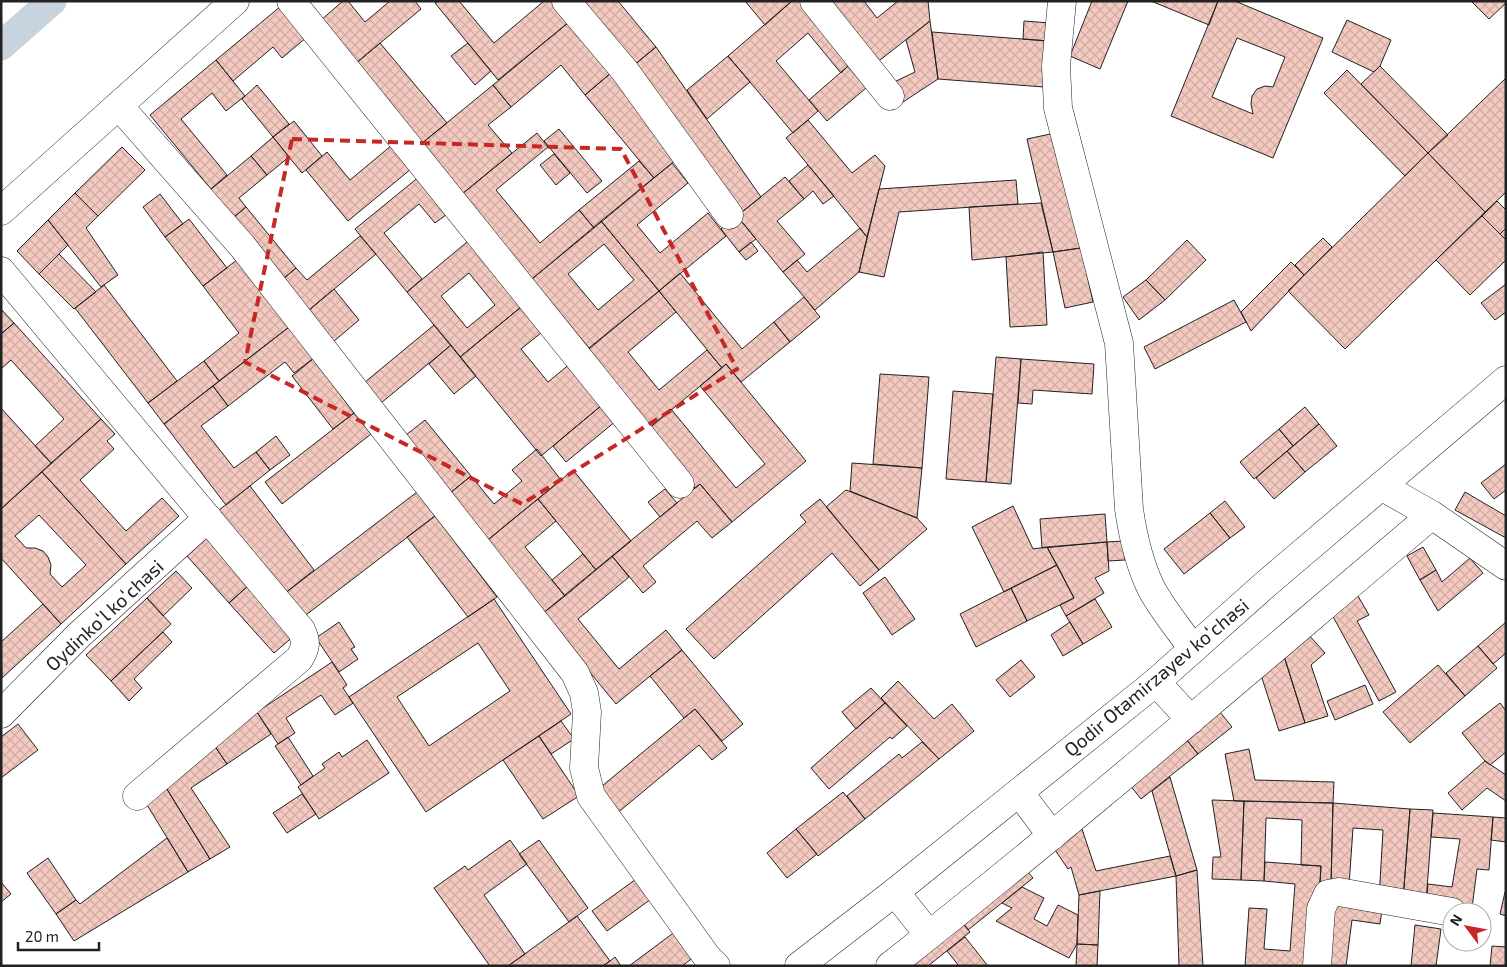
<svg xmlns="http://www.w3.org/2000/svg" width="1507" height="967" viewBox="0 0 1507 967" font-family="'Exo 2',sans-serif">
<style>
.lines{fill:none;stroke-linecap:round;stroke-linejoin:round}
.canal{stroke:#c7d3dd;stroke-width:29}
.building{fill:url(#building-cross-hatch);stroke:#222;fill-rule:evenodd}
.minor-casing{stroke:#222;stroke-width:29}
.major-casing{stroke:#222;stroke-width:29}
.minor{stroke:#fff;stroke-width:28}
.major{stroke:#fff;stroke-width:28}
.marked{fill:none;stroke:#c62828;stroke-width:4;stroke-dasharray:10 6;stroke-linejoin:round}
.labels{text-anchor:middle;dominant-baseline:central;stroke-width:4;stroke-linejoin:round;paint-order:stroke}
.street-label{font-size:19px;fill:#222;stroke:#fff}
</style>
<defs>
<pattern id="building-cross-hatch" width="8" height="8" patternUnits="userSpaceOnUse" patternTransform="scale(1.25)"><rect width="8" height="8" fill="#f3c9c0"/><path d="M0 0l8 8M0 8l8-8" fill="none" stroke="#d0aca5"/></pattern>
</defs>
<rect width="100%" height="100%" fill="#fff"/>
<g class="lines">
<path class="canal" d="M 1,46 L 52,1"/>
</g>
<path class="building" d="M 343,1 L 348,1 L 365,22 L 390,1 L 415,1 L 421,9 L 355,64 L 320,21 Z
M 438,1 L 459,1 L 494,43 L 544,1 L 552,1 L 569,22 L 498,80 L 435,3 Z
M 578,1 L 618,1 L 656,47 L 633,66 Z
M 745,1 L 792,1 L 765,25 Z
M 792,1 L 799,1 L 851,63 L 841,73 L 808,33 L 776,61 L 818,111 L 793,133 L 728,56 Z
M 835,1 L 864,1 L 877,18 L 898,1 L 928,1 L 930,21 L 871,67 L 826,9 Z
M 1092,1 L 1128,1 L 1100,69 L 1070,56 Z
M 1151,1 L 1218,1 L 1209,25 Z
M 1218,1 L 1235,1 L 1323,38 L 1273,158 L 1171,116 ZM 1237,38 L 1285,57 L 1273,87 L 1265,86 L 1257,89 L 1252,96 L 1251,104 L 1253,114 L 1212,97 Z
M 1471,1 L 1506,1 L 1506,3 L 1489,19 Z
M 281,6 L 307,37 L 282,58 L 273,47 L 233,81 L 216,60 Z
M 1347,20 L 1391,40 L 1380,66 L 1374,72 L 1332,52 Z
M 930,21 L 938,79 L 900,104 L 890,84 L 915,72 L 906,40 Z
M 1024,21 L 1050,23 L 1048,41 L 1023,39 Z
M 569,22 L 611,73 L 585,95 L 561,65 L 511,107 L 493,85 Z
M 932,32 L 1048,41 L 1044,87 L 938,79 Z
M 380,43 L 447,123 L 421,144 L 355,64 Z
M 468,43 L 491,71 L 475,85 L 451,56 Z
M 656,47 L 761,197 L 737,216 L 633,66 Z
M 728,56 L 750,82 L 707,119 L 687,90 Z
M 216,60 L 245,96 L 226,111 L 212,93 L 181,119 L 227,175 L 211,189 L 150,115 Z
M 848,66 L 866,88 L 827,121 L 809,100 Z
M 1380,66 L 1448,135 L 1428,153 L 1361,84 Z
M 1347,70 L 1428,153 L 1405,176 L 1324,93 Z
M 611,73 L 680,157 L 654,178 L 585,95 Z
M 1506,78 L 1506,192 L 1485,212 L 1428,153 Z
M 257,85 L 289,124 L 273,137 L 242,99 Z
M 493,85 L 511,107 L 488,125 L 512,153 L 462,194 L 421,144 Z
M 808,120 L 852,173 L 875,155 L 885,166 L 867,237 L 786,138 Z
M 294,121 L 322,156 L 302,173 L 273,137 Z
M 559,129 L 602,181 L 587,193 L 544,141 Z
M 537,133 L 548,147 L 496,190 L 540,243 L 579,210 L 594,228 L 532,279 L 462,194 Z
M 1055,133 L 1081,248 L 1053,252 L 1027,139 Z
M 273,137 L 289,157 L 267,175 L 251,156 Z
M 398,140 L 417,164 L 348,221 L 306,170 L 327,152 L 350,180 Z
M 122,147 L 145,170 L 98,216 L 75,193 Z
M 1428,153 L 1485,212 L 1345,349 L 1288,291 Z
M 554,154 L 570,173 L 556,185 L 540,165 Z
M 251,156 L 267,175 L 239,198 L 246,207 L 226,224 L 203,196 Z
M 639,161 L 654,178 L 594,228 L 579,210 Z
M 672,163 L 688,183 L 637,225 L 660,253 L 708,213 L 726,236 L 659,291 L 601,221 Z
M 808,165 L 834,196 L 823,204 L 813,191 L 804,199 L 789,181 Z
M 420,176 L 450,212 L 435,223 L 419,204 L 384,233 L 422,279 L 407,292 L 355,229 Z
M 785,177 L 804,199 L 777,221 L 805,254 L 783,272 L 737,216 Z
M 1016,180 L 1018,204 L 899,212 L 884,277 L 859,272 L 879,189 Z
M 75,193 L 98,216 L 86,228 L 118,275 L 101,287 L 48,220 Z
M 160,194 L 183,224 L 165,237 L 143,207 Z
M 1497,201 L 1506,210 L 1506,228 L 1500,234 L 1482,216 Z
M 1041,203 L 1053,252 L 972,260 L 969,207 Z
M 246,207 L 296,268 L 276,285 L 226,224 Z
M 737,216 L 756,239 L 739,252 L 721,229 Z
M 1482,216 L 1506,240 L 1506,260 L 1470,295 L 1436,260 Z
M 189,219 L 227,268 L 203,286 L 165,237 Z
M 48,220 L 68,245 L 39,274 L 17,251 Z
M 601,221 L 659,291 L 589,348 L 532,279 ZM 604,244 L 634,280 L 598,310 L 568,274 Z
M 860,228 L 867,237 L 859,272 L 815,310 L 783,272 L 797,260 L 807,272 Z
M 1506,228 L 1506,240 L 1500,234 Z
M 360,236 L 376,254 L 302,316 L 276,285 L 296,268 L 307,280 Z
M 473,237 L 526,303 L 460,357 L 407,292 ZM 469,273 L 495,305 L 467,328 L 441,296 Z
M 1323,238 L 1332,247 L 1304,275 L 1295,265 Z
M 1187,240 L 1206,260 L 1165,300 L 1146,280 Z
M 751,242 L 758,251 L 746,260 L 739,252 Z
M 1081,248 L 1093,302 L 1065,308 L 1053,252 Z
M 1043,252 L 1047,325 L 1010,327 L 1006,257 Z
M 59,254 L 96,292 L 74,309 L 39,274 Z
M 242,256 L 293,324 L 219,381 L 204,361 L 239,333 L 203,286 Z
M 1291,262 L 1304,275 L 1251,331 L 1241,312 Z
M 680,273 L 742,349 L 774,322 L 790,342 L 741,382 L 726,364 L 722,368 L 659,291 Z
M 1146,280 L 1165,300 L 1139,320 L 1123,297 Z
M 1506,284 L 1506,312 L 1495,320 L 1481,303 Z
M 104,285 L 177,381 L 148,403 L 75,308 Z
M 334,289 L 359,320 L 327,347 L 302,316 Z
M 659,291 L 676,312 L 628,352 L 659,390 L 707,350 L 722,368 L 647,430 L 584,353 Z
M 804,297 L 820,317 L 790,342 L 774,322 Z
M 1234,300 L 1246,322 L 1155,369 L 1144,347 Z
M 526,303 L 546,329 L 521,349 L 548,382 L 571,363 L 602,405 L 541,456 L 460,357 Z
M 1,309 L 14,323 L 1,334 Z
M 14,323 L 101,419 L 51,463 L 35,446 L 64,419 L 11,360 L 1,369 L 1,334 Z
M 293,324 L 318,355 L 294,373 L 285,362 L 228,406 L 213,386 Z
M 434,325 L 451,345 L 375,408 L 359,387 Z
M 451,345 L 476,376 L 454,394 L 429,364 Z
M 996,357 L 1021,359 L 1011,484 L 986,482 Z
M 313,359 L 354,413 L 333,429 L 292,376 Z
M 1021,359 L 1094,364 L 1092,394 L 1033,390 L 1032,404 L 1018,403 Z
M 204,361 L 219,381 L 164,424 L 148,403 Z
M 726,364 L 806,461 L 732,522 L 700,484 L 695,488 L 647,430 L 671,409 L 736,488 L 765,464 L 700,386 Z
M 880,374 L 929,377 L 922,468 L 873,464 Z
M 213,386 L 228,406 L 201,426 L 234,468 L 256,452 L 270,470 L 226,505 L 164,424 Z
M 953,391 L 993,394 L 986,482 L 946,479 Z
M 602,405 L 616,421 L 566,462 L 553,446 Z
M 1305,407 L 1319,424 L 1293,446 L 1279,429 Z
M 1,408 L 51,463 L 1,509 Z
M 354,413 L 371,434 L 282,504 L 265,482 Z
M 101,419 L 115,434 L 107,441 L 114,449 L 80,480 L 126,531 L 162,498 L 179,516 L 126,564 L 42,472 Z
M 425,420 L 471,476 L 443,499 L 396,443 Z
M 1319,424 L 1337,446 L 1305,472 L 1287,451 Z
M 1279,429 L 1293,446 L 1254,479 L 1240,462 Z
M 276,436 L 290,455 L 270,470 L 256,452 Z
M 537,449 L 561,480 L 484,543 L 445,497 L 471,476 L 494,504 L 522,481 L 512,470 Z
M 1287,451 L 1305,472 L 1274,499 L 1256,478 Z
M 852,463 L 922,468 L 917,518 L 850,491 Z
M 1506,464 L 1506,490 L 1494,499 L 1481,483 Z
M 573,470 L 631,541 L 596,570 L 538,499 Z
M 42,472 L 126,564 L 61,624 L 1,558 L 1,509 ZM 39,515 L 86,565 L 62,587 L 50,574 L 51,565 L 48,557 L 43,551 L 35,548 L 26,548 L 15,536 Z
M 700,484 L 732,522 L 712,538 L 697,521 L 643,566 L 656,582 L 643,593 L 612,556 Z
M 250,486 L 314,570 L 284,594 L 219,510 Z
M 665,489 L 677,503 L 660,517 L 648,502 Z
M 846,490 L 917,518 L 927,529 L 879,570 L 826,507 Z
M 417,492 L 435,516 L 302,618 L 284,594 Z
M 1465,492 L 1506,516 L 1506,538 L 1455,510 Z
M 538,499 L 556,521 L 525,547 L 565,596 L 542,614 L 484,543 Z
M 820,499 L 879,570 L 860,586 L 832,553 L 714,659 L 686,629 L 806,522 L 800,515 Z
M 1225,501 L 1245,527 L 1230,538 L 1210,513 Z
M 1013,506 L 1033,549 L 1047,547 L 1057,565 L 1004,592 L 972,527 Z
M 1210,513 L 1230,538 L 1184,574 L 1164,549 Z
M 1105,514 L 1107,542 L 1042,548 L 1040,519 Z
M 435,516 L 497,597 L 468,617 L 407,537 Z
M 208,537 L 250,584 L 229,603 L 187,556 Z
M 1123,541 L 1125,560 L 1108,561 L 1107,542 Z
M 1107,542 L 1109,571 L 1095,578 L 1104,593 L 1066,616 L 1060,605 L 1074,598 L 1047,547 Z
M 1423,547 L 1436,570 L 1420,580 L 1407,556 Z
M 583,554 L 596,570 L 565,596 L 552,580 Z
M 612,556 L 629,577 L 578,619 L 619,669 L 666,630 L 682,650 L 616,704 L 542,614 Z
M 1470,558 L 1483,573 L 1438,611 L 1420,580 L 1436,570 L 1442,582 Z
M 1057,565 L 1074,598 L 1027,621 L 1011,588 Z
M 176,571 L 192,588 L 163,616 L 147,598 Z
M 885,577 L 915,619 L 892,635 L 863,593 Z
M 250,584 L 296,634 L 274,653 L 229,603 Z
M 1011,588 L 1027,621 L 976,647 L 960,614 Z
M 1358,596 L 1369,615 L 1357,621 L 1396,692 L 1379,701 L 1330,611 Z
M 147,598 L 171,624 L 111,681 L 86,655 Z
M 494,599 L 571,714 L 426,812 L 349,697 ZM 478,643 L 510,691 L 429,746 L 397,697 Z
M 1095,599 L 1112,627 L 1083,644 L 1066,616 Z
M 43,604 L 61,624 L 2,678 L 1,642 Z
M 339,622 L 355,647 L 351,649 L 358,659 L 339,672 L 316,638 Z
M 1070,622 L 1083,644 L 1063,656 L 1051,635 Z
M 1506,622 L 1506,653 L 1493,664 L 1478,646 Z
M 163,632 L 172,642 L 134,679 L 142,688 L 129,701 L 111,681 Z
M 1308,634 L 1325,653 L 1311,665 L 1328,716 L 1305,723 L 1284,656 Z
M 1478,646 L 1497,668 L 1465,696 L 1446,673 Z
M 682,650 L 743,724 L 722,741 L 695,709 L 684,718 L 650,676 Z
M 1284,656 L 1305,723 L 1279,731 L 1261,675 Z
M 1021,660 L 1035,677 L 1010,697 L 996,680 Z
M 332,662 L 347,685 L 343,688 L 353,703 L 335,715 L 321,695 L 286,718 L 295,733 L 278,744 L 257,712 Z
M 1438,665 L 1465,696 L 1410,743 L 1383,712 Z
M 898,681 L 934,719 L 952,704 L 974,731 L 939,759 L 881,698 Z
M 1365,685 L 1373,704 L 1335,720 L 1327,701 Z
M 871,688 L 885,703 L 856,729 L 842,712 Z
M 885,703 L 907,726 L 892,739 L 890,737 L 829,789 L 811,768 Z
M 1500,703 L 1506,711 L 1506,752 L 1490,765 L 1485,761 L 1462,733 Z
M 1216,707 L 1232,727 L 1198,754 L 1182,734 Z
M 695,709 L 727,748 L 712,760 L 699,745 L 615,815 L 596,791 Z
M 257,712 L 271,734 L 227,764 L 212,742 Z
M 561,721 L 574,739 L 551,754 L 539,736 Z
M 18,724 L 38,750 L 1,778 L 1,737 Z
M 1182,734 L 1198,754 L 1141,799 L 1125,779 Z
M 539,736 L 579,796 L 543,819 L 503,760 Z
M 288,737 L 313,776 L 301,785 L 275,746 Z
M 367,740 L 389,773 L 319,819 L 298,787 L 325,768 L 322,764 L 339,752 L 342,757 Z
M 212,742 L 227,764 L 191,788 L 230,847 L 210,859 L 165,786 Z
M 922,742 L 939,759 L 865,819 L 847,796 L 899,754 L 902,758 Z
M 1249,749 L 1255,780 L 1334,782 L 1333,803 L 1234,801 L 1225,754 Z
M 1485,761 L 1506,775 L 1506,801 L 1487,788 L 1462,810 L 1448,793 Z
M 1170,777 L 1197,870 L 1176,876 L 1152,791 Z
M 165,786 L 210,859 L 188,872 L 144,800 Z
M 843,792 L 865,819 L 818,856 L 796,829 Z
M 302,794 L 316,814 L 287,833 L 273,813 Z
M 1212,800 L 1244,801 L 1241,880 L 1212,879 L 1213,857 L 1221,857 Z
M 1244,801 L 1333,803 L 1331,885 L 1320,885 L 1321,866 L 1301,865 L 1302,820 L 1266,818 L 1264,881 L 1241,880 Z
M 1333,803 L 1410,809 L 1403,900 L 1379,899 L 1383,830 L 1353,828 L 1349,886 L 1331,885 Z
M 1410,809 L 1433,810 L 1426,902 L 1403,900 Z
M 1433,813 L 1493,817 L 1489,870 L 1477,869 L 1472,908 L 1426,902 L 1428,884 L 1452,887 L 1460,839 L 1431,837 Z
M 1078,817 L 1096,871 L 1170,856 L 1176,876 L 1079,895 L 1071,867 L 1068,869 L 1049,841 Z
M 1493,817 L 1506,818 L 1506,842 L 1491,840 Z
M 796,829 L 817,854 L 787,878 L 767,853 Z
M 167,838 L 188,872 L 74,941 L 56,914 L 76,900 L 80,904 Z
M 510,840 L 527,864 L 484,895 L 525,954 L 508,966 L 490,966 L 434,888 L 465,866 L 468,870 Z
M 539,840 L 588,908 L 569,922 L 519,854 Z
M 48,858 L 76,900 L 56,914 L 27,873 Z
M 1265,862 L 1321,866 L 1314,966 L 1245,966 L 1249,908 L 1267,909 L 1264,949 L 1290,951 L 1295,884 L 1264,881 Z
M 1022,865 L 1033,878 L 968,930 L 958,917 Z
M 1197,870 L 1203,966 L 1179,966 L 1176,876 Z
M 643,874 L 658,894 L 607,931 L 592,911 Z
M 1,882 L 11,894 L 1,902 Z
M 1022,887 L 1044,898 L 1034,919 L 1047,926 L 1058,905 L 1078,915 L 1077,944 L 1069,958 L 996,921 L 1012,908 L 1002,903 Z
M 1100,891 L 1098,945 L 1077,944 L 1079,895 Z
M 1505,892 L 1506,892 L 1506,916 L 1500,914 Z
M 1330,895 L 1383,902 L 1380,924 L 1352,920 L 1346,966 L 1320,966 Z
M 577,916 L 610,961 L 603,966 L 508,966 Z
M 958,917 L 970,932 L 928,966 L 907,966 Z
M 1415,925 L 1441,929 L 1436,966 L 1411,966 Z
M 676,931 L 694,957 L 682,966 L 629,966 Z
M 965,937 L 984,961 L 988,966 L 959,966 L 947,951 Z
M 1077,944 L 1098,945 L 1097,966 L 1076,966 Z
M 1492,946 L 1506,947 L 1506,966 L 1490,966 Z
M 615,957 L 621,966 L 603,966 L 610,961 Z"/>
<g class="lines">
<g class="minor-casing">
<path id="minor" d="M 291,1 L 680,484
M 566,1 L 625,71 L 729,215
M 814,1 L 890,96
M 1062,1 L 1056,66 L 1058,108 L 1119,343 L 1129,509 C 1133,537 1139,563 1151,588 C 1162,609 1179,629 1193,649
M 119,106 L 243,247 L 575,673 L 584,693 L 587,712 L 584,768 L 591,796 L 707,957 L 716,966
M 1,211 L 235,1
M 1,271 L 301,630 C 307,642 306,648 299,659 L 137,796
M 1381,486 L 1432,515 L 1506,566
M 1156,682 L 1191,720
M 1,714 L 79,635 L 208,518
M 1019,792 L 1052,836
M 895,892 L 929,935
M 890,966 C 1075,821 1253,666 1432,515
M 1317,966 L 1321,909 L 1328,894 L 1339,892 L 1452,912"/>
</g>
<g class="major-casing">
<path id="major" d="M 799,966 L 895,892 L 1156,682 L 1267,583 L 1506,380"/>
</g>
<use href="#minor" class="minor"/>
<use href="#major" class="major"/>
</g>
<path class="marked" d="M 292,139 L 621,149 L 737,369 L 522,504 L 245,362 Z"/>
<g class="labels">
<g class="street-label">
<text transform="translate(104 615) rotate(-43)">Oydinkoʻl koʻchasi</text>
<text transform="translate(1156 677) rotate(-40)">Qodir Otamirzayev koʻchasi</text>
</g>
</g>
<rect width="1507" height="967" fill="none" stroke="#222222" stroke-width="5"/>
<g transform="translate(1467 927) rotate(302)"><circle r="24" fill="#ffffff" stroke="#a7a7a7"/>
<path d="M0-4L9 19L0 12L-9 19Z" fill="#c62828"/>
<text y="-8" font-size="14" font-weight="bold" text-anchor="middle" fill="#222222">N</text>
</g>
<path d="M18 942v8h81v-8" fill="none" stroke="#222222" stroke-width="2.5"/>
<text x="25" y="942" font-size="15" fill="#222222" stroke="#ffffff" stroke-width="4" paint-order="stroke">20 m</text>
</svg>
